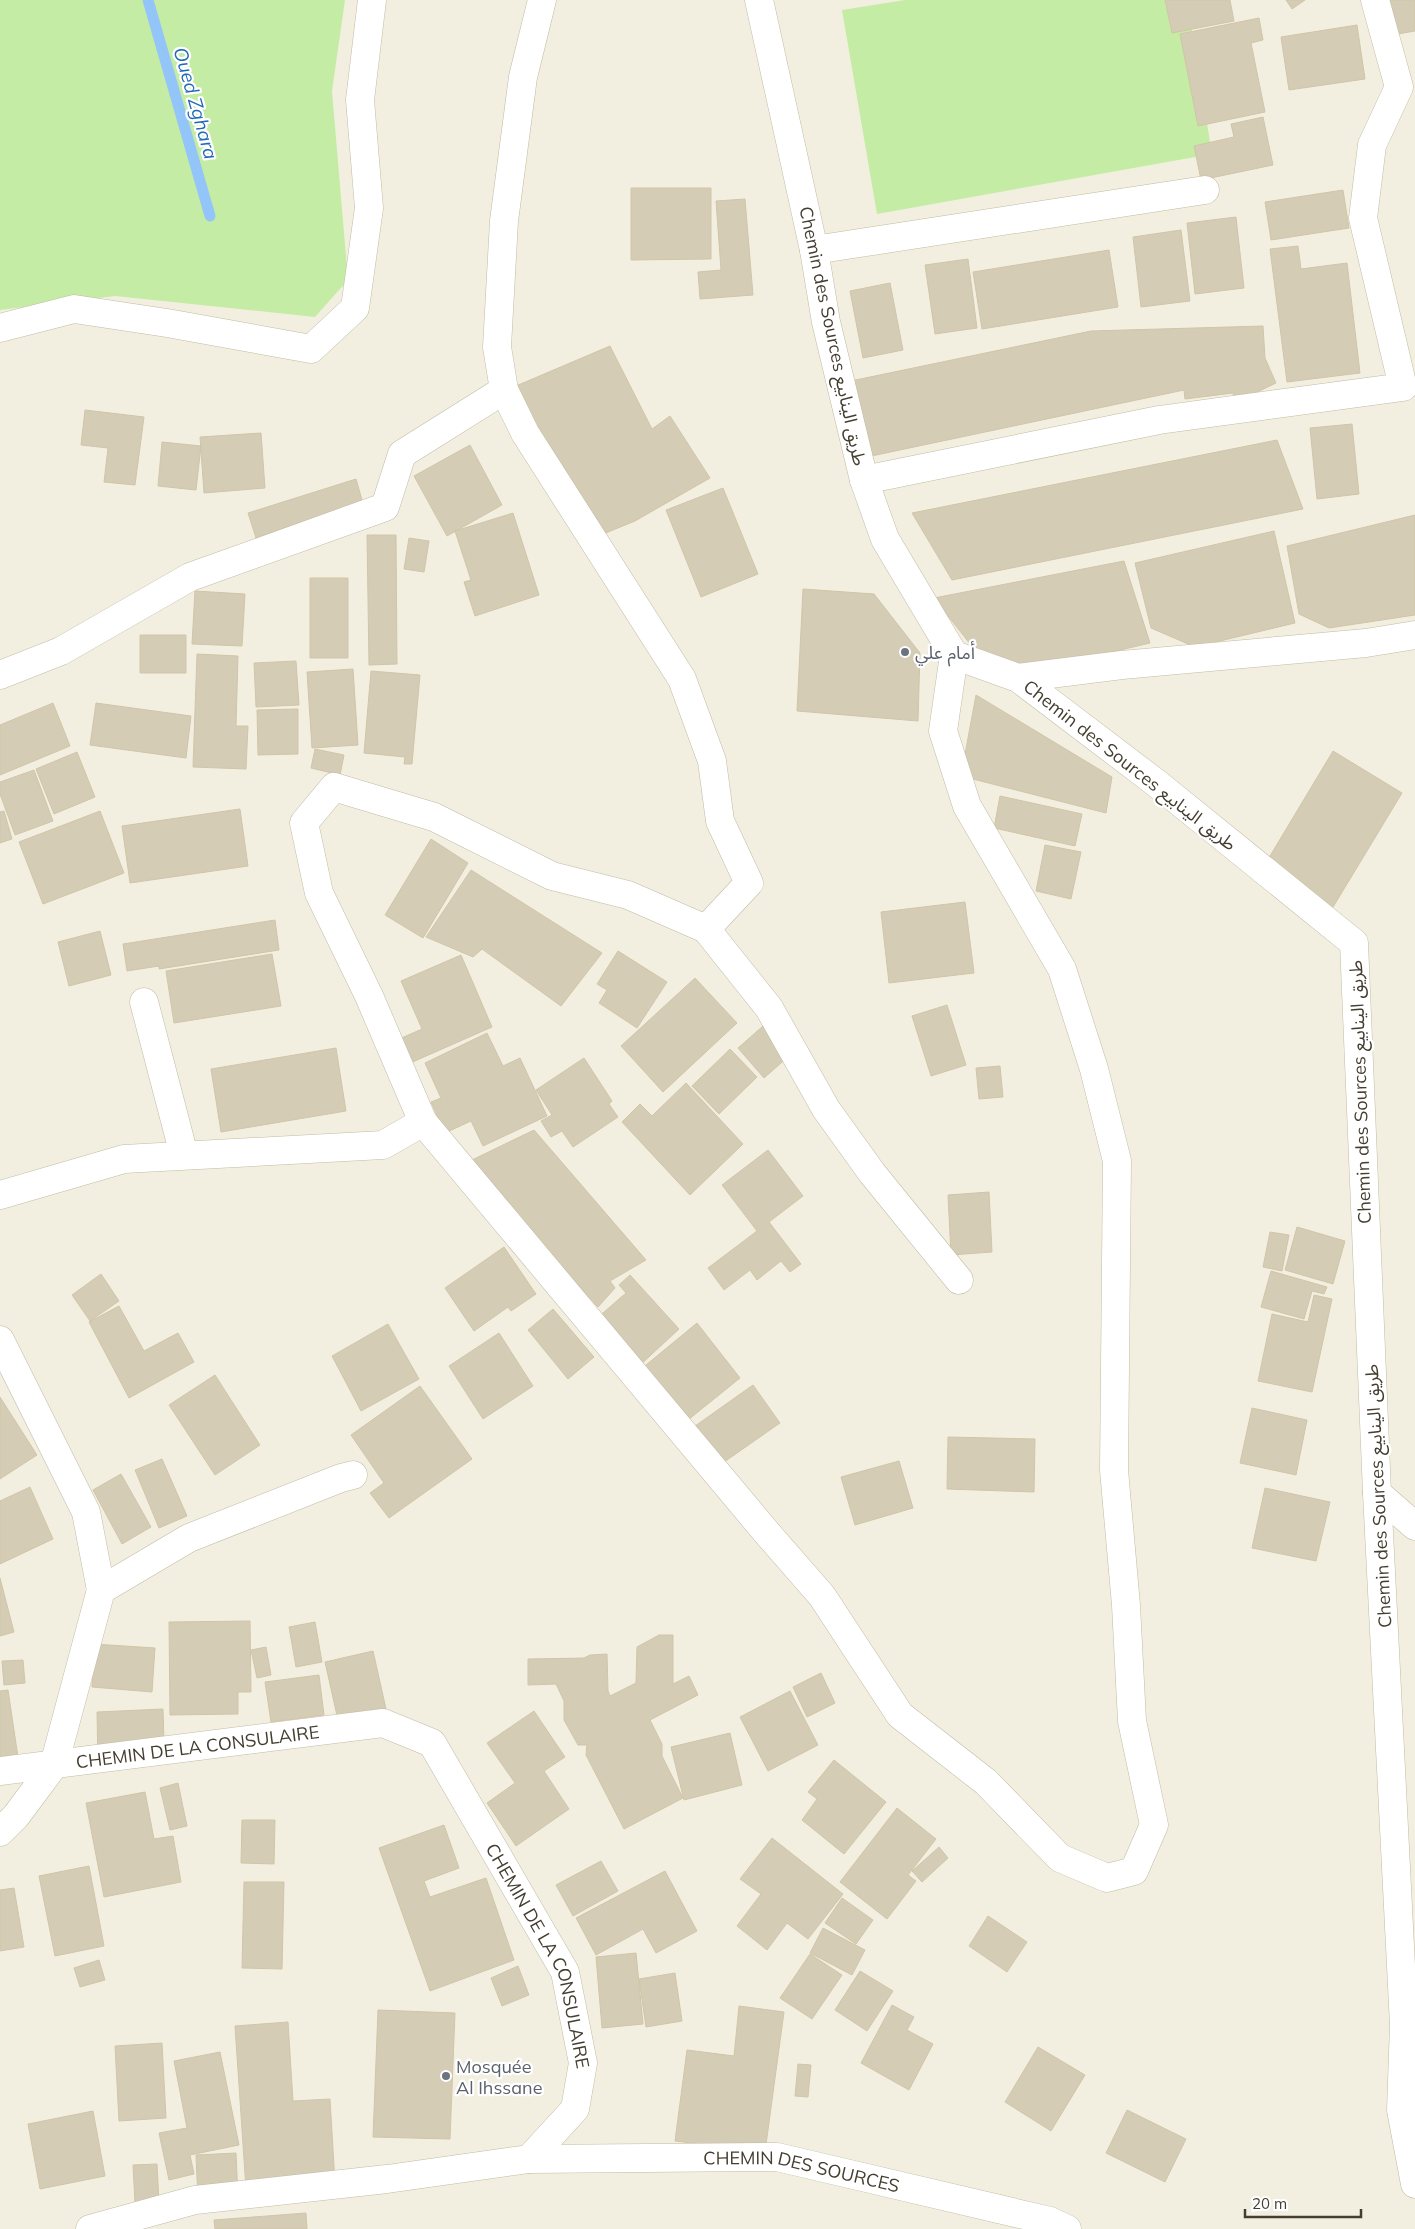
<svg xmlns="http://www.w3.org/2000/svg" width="1415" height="2229" viewBox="0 0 1415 2229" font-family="Mulish,'Noto Sans Arabic',sans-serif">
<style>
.green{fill:#c4eca4}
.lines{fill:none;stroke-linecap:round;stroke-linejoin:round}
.stream{stroke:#94c5f8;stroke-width:11}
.building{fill:#d4ccb5;stroke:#d1c5a7}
.minor-casing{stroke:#c1bba5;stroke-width:29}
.minor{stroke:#fff;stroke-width:28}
.worship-dot{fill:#6b7280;stroke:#fff;stroke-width:2}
.labels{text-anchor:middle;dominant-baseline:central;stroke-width:4.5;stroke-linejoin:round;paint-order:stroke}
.street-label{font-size:18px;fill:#443e31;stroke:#fff}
.worship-label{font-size:18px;fill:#5b616d;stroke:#fff;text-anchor:start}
.water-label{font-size:19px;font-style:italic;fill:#2069ba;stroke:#fff}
</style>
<rect width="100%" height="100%" fill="#f3efe0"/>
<path class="green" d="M 0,0 L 345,0 L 332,91 L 348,280 L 315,317 L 115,296 L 0,310 Z
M 905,0 L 1187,0 L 1212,154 L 877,214 L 842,10 Z"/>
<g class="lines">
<path class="stream" d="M 148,0 L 210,216"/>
</g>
<path class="building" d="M 1165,0 L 1230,0 L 1234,21 L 1172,33 Z
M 1286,0 L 1305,0 L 1292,9 Z
M 1385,0 L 1415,0 L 1415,31 L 1392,35 Z
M 1259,18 L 1263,40 L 1251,43 L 1265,112 L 1198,126 L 1180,34 Z
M 1357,25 L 1365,79 L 1289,90 L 1281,37 Z
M 1263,117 L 1273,165 L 1201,180 L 1194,146 L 1234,137 L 1231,124 Z
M 631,188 L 711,188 L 711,259 L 631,260 Z
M 1343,190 L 1349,228 L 1271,240 L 1265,202 Z
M 745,199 L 753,295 L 700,299 L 698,272 L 721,270 L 716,201 Z
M 1236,217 L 1244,288 L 1195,294 L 1187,223 Z
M 1181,230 L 1190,301 L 1141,307 L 1133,237 Z
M 1298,246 L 1301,269 L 1347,263 L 1360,373 L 1287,382 L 1270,249 Z
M 1109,250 L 1118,307 L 982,329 L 973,272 Z
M 968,259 L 977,328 L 935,334 L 925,265 Z
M 890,283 L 903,350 L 863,358 L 850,291 Z
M 1263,326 L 1265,358 L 1276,383 L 1251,395 L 1234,398 L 1233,393 L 1185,399 L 1184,390 L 862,458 L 846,382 L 1091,331 Z
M 610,346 L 652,429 L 670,416 L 710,478 L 635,521 L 591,539 L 551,452 L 516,386 Z
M 85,410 L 144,417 L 135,485 L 104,482 L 108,448 L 81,445 Z
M 1352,424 L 1359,494 L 1317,499 L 1310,428 Z
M 261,433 L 265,488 L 204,493 L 200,437 Z
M 1277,440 L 1303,509 L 952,580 L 912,513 Z
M 162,442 L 201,446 L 196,490 L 158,486 Z
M 470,445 L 502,505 L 447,536 L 414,476 Z
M 356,479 L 364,507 L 257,541 L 248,513 Z
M 723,488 L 758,574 L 701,597 L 666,510 Z
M 513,513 L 539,595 L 475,616 L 464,582 L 471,580 L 455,531 Z
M 1415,515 L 1415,615 L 1329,628 L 1299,614 L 1287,546 Z
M 1274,531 L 1295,623 L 1195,647 L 1151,628 L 1135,563 Z
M 367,535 L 396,535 L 397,664 L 369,665 Z
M 409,538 L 429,541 L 424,572 L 404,569 Z
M 1124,561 L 1150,643 L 1053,666 L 985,663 L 934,598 Z
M 310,578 L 348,578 L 348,658 L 310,658 Z
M 803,589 L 874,594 L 920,653 L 918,721 L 797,711 Z
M 195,591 L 245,594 L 242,646 L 192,644 Z
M 140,635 L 186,635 L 186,673 L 140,673 Z
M 197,654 L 238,656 L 236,726 L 248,726 L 246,769 L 193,767 Z
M 296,661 L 299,705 L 256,707 L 254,663 Z
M 353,669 L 358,745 L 312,748 L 307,672 Z
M 371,671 L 420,675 L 412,764 L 404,764 L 405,757 L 364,753 Z
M 976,695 L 1112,777 L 1106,813 L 961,776 Z
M 53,703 L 70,746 L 0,775 L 0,725 Z
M 96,703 L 191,716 L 186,758 L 90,745 Z
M 298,709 L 298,754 L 258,755 L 257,710 Z
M 315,749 L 344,755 L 340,775 L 311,768 Z
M 1333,751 L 1402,793 L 1330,912 L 1261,871 Z
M 77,752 L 95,797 L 54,814 L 36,769 Z
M 34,770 L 53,821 L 15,835 L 0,794 L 0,782 Z
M 1000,796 L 1082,814 L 1075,846 L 994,828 Z
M 240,809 L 248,866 L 130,883 L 122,826 Z
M 4,811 L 12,839 L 0,843 L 0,812 Z
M 100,811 L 124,873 L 43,904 L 19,842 Z
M 431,839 L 468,863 L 423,938 L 385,915 Z
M 1045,845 L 1081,852 L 1071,899 L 1036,891 Z
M 471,870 L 602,953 L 561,1006 L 482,949 L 473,957 L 426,937 Z
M 965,902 L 974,973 L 889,983 L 881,912 Z
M 275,920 L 279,950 L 159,969 L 159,966 L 127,971 L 123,944 Z
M 100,931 L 111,975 L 69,986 L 58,942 Z
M 618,951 L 667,982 L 637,1028 L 599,1003 L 607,990 L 597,984 Z
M 272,954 L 281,1006 L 174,1023 L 166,971 Z
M 461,955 L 492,1027 L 408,1064 L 397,1040 L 422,1029 L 401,981 Z
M 695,978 L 737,1023 L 663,1092 L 621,1046 Z
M 947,1005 L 966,1065 L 931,1076 L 912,1016 Z
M 763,1026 L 789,1056 L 764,1078 L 738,1048 Z
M 487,1033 L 503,1066 L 520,1058 L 547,1116 L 483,1146 L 471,1121 L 445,1133 L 431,1102 L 441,1098 L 425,1063 Z
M 336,1048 L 346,1111 L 221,1132 L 211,1069 Z
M 730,1049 L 757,1077 L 719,1114 L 692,1086 Z
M 584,1058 L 612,1101 L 609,1104 L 618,1117 L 573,1147 L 562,1131 L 551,1137 L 541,1121 L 552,1115 L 536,1090 Z
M 1000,1066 L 1003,1097 L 979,1099 L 976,1068 Z
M 686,1083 L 743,1144 L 690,1195 L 622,1122 L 640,1104 L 652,1116 Z
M 534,1130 L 646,1260 L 610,1281 L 615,1288 L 598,1307 L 492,1190 L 495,1186 L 472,1160 Z
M 768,1150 L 803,1196 L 769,1222 L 801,1264 L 790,1272 L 781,1261 L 757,1280 L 750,1270 L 724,1290 L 708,1268 L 757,1231 L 722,1185 Z
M 989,1192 L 992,1252 L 951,1255 L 948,1195 Z
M 1297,1227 L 1345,1241 L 1333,1284 L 1285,1270 Z
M 1270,1232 L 1289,1235 L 1282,1271 L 1263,1267 Z
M 504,1247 L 536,1294 L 511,1311 L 508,1307 L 474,1331 L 445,1288 Z
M 1271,1271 L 1327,1287 L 1324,1294 L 1312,1291 L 1304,1319 L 1261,1307 Z
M 101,1274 L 119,1301 L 90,1321 L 72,1295 Z
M 630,1275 L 679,1329 L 638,1367 L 596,1319 L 626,1293 L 619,1285 Z
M 1314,1295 L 1332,1299 L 1312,1392 L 1258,1381 L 1272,1314 L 1308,1322 Z
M 119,1306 L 144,1351 L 178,1333 L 194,1362 L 129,1398 L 89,1322 Z
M 553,1309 L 594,1357 L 568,1379 L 528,1330 Z
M 697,1323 L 740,1378 L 683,1424 L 640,1370 Z
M 388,1324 L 419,1379 L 361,1411 L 332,1356 Z
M 499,1333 L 533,1386 L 483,1419 L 449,1366 Z
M 215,1375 L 260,1445 L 215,1475 L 169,1405 Z
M 753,1385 L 780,1423 L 714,1469 L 688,1431 Z
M 420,1386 L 472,1459 L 389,1518 L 370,1493 L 384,1483 L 351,1435 Z
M 0,1397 L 37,1455 L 0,1479 Z
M 1252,1408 L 1307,1420 L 1296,1475 L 1240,1463 Z
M 948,1437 L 1035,1439 L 1034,1492 L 947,1489 Z
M 162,1459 L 187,1516 L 159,1528 L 135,1470 Z
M 899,1461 L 913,1508 L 855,1525 L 841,1477 Z
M 121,1474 L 151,1527 L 122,1544 L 93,1490 Z
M 30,1487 L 53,1539 L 0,1564 L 0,1501 Z
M 1265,1488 L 1330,1502 L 1316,1561 L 1252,1548 Z
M 0,1578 L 14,1632 L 0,1636 Z
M 250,1621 L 251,1692 L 238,1692 L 238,1714 L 170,1715 L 169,1622 Z
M 315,1622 L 322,1662 L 296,1667 L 289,1627 Z
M 659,1635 L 673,1635 L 673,1684 L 689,1676 L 698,1695 L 650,1720 L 662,1744 L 662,1756 L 683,1798 L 624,1829 L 586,1755 L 587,1745 L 578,1745 L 564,1720 L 564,1701 L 556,1684 L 528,1685 L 528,1659 L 584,1658 L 590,1655 L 607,1654 L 608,1691 L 610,1696 L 636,1683 L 637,1647 Z
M 94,1644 L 155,1648 L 152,1692 L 92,1687 Z
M 266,1647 L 271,1675 L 257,1678 L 251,1650 Z
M 373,1651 L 386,1709 L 338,1720 L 325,1662 Z
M 23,1660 L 25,1683 L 4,1685 L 2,1661 Z
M 821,1673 L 835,1703 L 807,1717 L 793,1687 Z
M 319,1675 L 324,1715 L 271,1722 L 265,1682 Z
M 8,1690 L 19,1764 L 0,1767 L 0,1691 Z
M 790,1691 L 818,1745 L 768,1771 L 740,1717 Z
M 163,1709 L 164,1742 L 98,1763 L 97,1712 Z
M 534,1711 L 565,1757 L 544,1771 L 569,1809 L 516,1846 L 487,1803 L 515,1783 L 487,1743 Z
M 730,1733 L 742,1785 L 684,1800 L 671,1747 Z
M 834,1760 L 886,1802 L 844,1854 L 802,1820 L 817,1799 L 808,1792 Z
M 178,1783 L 187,1826 L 170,1830 L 160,1788 Z
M 145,1792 L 154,1839 L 173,1836 L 181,1882 L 104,1897 L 86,1803 Z
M 897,1808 L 936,1839 L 908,1875 L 916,1881 L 887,1919 L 840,1882 Z
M 242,1820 L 275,1820 L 274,1864 L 241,1863 Z
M 444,1825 L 459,1868 L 424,1881 L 430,1897 L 486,1878 L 514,1960 L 430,1991 L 379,1848 Z
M 772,1838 L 843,1894 L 808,1939 L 787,1923 L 767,1950 L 737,1926 L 761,1894 L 740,1879 Z
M 939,1847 L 948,1858 L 922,1882 L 912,1871 Z
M 601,1861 L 618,1891 L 573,1916 L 556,1885 Z
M 89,1866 L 104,1946 L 55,1956 L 39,1876 Z
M 665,1871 L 697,1931 L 656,1953 L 643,1929 L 596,1955 L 576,1918 Z
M 244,1882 L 284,1882 L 282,1969 L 242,1968 Z
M 14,1888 L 24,1947 L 0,1951 L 0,1890 Z
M 842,1898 L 873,1920 L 856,1944 L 825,1923 Z
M 988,1916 L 1027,1942 L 1007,1972 L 969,1946 Z
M 823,1928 L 865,1950 L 852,1975 L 810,1953 Z
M 636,1953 L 643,2024 L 602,2028 L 596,1957 Z
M 810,1954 L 842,1975 L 812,2019 L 780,1998 Z
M 99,1960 L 105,1980 L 80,1987 L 74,1968 Z
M 518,1966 L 529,1995 L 502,2006 L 491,1978 Z
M 860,1971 L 893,1991 L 867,2031 L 835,2010 Z
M 675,1973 L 682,2021 L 646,2027 L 639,1979 Z
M 892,2005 L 914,2017 L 907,2030 L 933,2044 L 909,2090 L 861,2063 Z
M 739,2006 L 784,2012 L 765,2152 L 675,2141 L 687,2050 L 734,2056 Z
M 378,2010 L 455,2013 L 450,2139 L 373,2137 Z
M 288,2022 L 293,2101 L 330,2099 L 335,2183 L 246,2189 L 235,2026 Z
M 162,2043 L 166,2118 L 119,2121 L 115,2046 Z
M 1038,2047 L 1085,2075 L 1051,2131 L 1005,2102 Z
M 220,2052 L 239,2145 L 190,2155 L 194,2174 L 169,2180 L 159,2133 L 187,2128 L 174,2061 Z
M 798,2064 L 811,2065 L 808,2097 L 795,2096 Z
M 1127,2110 L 1186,2139 L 1165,2182 L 1106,2153 Z
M 93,2111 L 105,2176 L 40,2189 L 28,2124 Z
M 236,2153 L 238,2198 L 198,2200 L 196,2155 Z
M 157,2164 L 159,2202 L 135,2203 L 133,2165 Z
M 306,2213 L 307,2229 L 215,2229 L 214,2220 Z"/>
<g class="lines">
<g class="minor-casing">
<g id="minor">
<path d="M 759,0 L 814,250 L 826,322 L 864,480 L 885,539 L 954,655 L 1018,678 L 1155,782 L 1354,943 L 1377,1493 L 1404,2025 L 1401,2110 L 1415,2184"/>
<path d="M 814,250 L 1205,190"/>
<path d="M 0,328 L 74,309 L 167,323 L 311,349 L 355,308 L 369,208 L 360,100 L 372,0"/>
<path d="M 864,480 L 1159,420 L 1403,387 L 1363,218 L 1372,145 L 1399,87 L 1375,0"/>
<path d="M 0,675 L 61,651 L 190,577 L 385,507 L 402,454 L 504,390"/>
<path d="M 1018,678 L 1122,665 L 1366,643 L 1415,635"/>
<path d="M 706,929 L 769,1008 L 826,1109 L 872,1173 L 959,1280"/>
<path d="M 144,1002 L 184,1155"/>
<path d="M 423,1122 L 767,1533 L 822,1596 L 900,1715 L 986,1782 L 1060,1858 L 1107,1878 L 1134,1871 L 1154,1825 L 1132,1721 L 1126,1605 L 1114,1470 L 1117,1161 L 1094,1069 L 1062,969 L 967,806 L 943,731 L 954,655"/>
<path d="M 0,1195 L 124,1159 L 383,1145 L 423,1122 L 369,996 L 319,893 L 304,823 L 334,787 L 434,817 L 552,876 L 628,895 L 706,929 L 749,883 L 720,821 L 712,761 L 682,679 L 525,433 L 504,390 L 497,347 L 504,221 L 523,77 L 542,0"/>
<path d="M 0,1340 L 86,1512 L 101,1590"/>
<path d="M 1377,1493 L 1415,1526"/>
<path id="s1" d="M 0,1771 L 383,1723 L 432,1743 L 565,1972 L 583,2063 L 575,2109 L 529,2159 L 387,2179 L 195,2200 L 90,2229"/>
<path d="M 0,1832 L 16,1816 L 54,1765 L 101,1590 L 189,1538 L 341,1478 L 353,1475"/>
<path id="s2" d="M 529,2159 L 777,2157 L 1050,2221 L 1067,2229"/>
</g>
</g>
<use href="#minor" class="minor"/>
</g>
<g class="worship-dot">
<circle cx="905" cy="652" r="5"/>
<circle cx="446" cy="2076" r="5"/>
</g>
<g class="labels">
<g class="street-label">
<text transform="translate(833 336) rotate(78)">Chemin des Sources طريق الينابيع</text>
<text transform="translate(1130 765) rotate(38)">Chemin des Sources طريق الينابيع</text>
<text transform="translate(1360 1092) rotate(-92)">Chemin des Sources طريق الينابيع</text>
<text transform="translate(1378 1496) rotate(-93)">Chemin des Sources طريق الينابيع</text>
<text stroke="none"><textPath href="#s1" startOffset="199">CHEMIN DE LA CONSULAIRE</textPath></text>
<text stroke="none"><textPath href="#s1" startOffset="679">CHEMIN DE LA CONSULAIRE</textPath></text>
<text stroke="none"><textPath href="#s2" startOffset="274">CHEMIN DES SOURCES</textPath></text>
</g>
<g class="worship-label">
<text x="915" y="652">أمام علي</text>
<text x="456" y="2066">Mosquée<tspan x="456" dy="21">Al Ihssane</tspan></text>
</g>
<g class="water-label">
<text transform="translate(196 103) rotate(74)">Oued Zghara</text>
</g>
</g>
<path d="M1245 2209v8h116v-8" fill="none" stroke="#443e31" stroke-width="2.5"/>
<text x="1252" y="2209" font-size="15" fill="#443e31" stroke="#ffffff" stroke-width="4" paint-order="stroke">20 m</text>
</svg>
